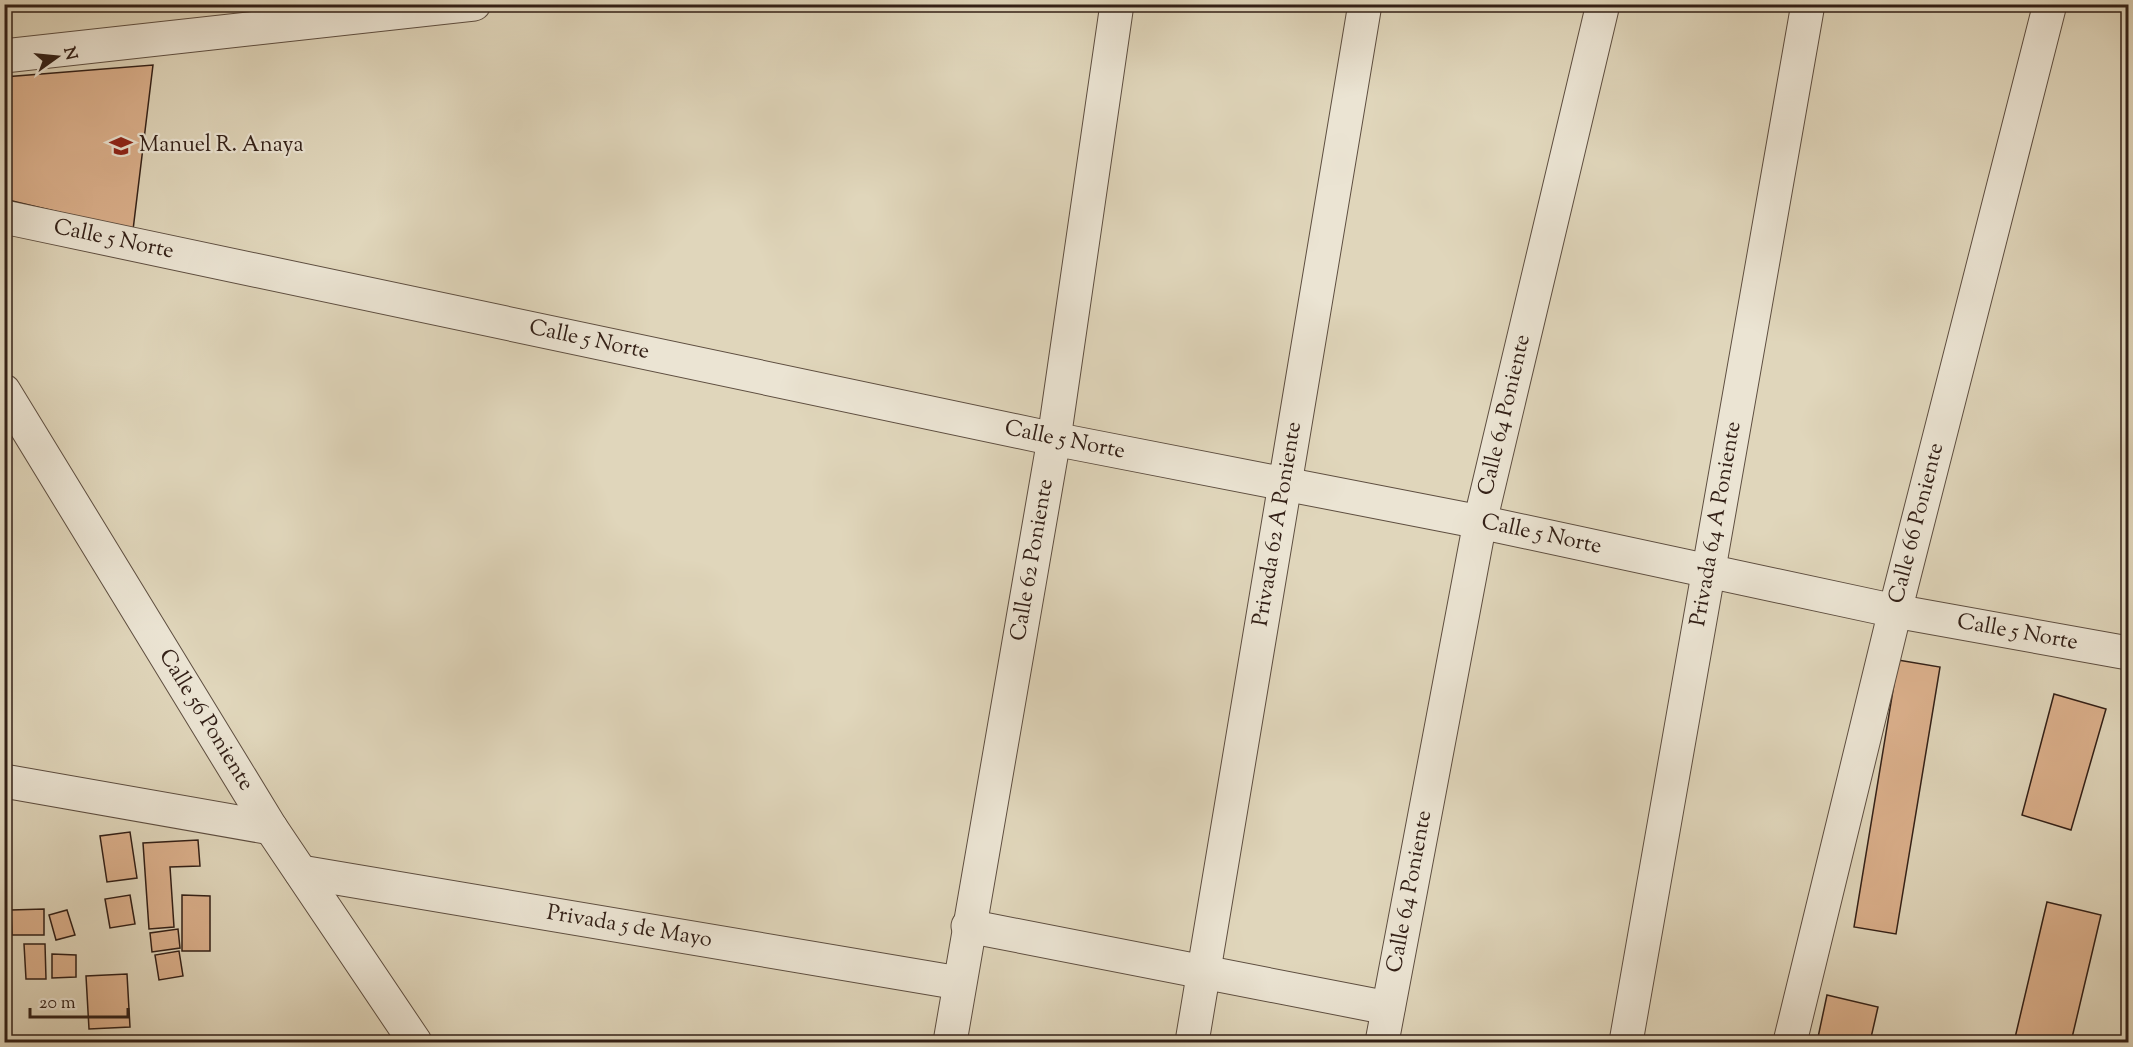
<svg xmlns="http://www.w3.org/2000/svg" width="2133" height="1047" viewBox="0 0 2133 1047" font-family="'Sorts Mill Goudy',serif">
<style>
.building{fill:#dbb08c;stroke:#332017;stroke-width:1.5}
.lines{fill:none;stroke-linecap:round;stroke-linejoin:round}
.minor-casing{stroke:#5e4e40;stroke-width:35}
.minor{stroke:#ebe4d3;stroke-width:33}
.labels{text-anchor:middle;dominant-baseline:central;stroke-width:4.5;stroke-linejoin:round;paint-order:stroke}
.poi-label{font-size:22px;fill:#332017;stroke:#ebe4d3;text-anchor:start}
.street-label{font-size:22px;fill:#332017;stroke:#ebe4d3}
</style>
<rect width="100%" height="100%" fill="#e0d6bb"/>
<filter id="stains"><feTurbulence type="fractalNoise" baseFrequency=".00333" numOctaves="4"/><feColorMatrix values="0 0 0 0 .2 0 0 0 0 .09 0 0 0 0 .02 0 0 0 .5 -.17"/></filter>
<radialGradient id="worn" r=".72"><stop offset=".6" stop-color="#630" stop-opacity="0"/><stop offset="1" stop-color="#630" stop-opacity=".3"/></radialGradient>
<path class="building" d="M 153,65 L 133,230 L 4,199 L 4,77 Z
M 1898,660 L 1940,667 L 1896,934 L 1854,927 Z
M 2054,694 L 2106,709 L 2071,830 L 2022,815 Z
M 130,832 L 137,878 L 107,882 L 100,836 Z
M 198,840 L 200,866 L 170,867 L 174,927 L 149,929 L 143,843 Z
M 130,895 L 135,924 L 110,928 L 105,899 Z
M 182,895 L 210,896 L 210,951 L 182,951 Z
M 2047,902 L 2101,915 L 2071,1042 L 2014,1042 Z
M 44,909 L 44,935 L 12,935 L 11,910 Z
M 67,910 L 75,935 L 56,940 L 49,915 Z
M 178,929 L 180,948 L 152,952 L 150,933 Z
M 24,944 L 45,944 L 46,979 L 26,979 Z
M 179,951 L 183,976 L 159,980 L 155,955 Z
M 52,954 L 76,955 L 76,977 L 52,978 Z
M 127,974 L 130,1027 L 89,1029 L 86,976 Z
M 1827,995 L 1878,1007 L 1870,1042 L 1817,1042 Z"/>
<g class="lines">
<g class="minor-casing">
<g id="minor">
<path d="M 4,56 L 474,4"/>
<path id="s1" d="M 4,217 L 1054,439 L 1480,522 L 1895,611 L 2128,653"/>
<path id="s2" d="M 4,391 L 271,828 L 415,1042"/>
<path d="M 4,781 L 271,828"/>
<path id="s3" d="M 301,872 L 959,983"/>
<path d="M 968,926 L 1388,1008"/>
<path id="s4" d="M 950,1042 L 1054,439 L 1117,4"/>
<path id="s5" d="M 1192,1042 L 1365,4"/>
<path id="s6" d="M 1382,1042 L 1480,522 L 1603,4"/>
<path id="s7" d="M 1626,1042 L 1808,4"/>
<path id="s8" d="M 1790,1042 L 1895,611 L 2050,4"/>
</g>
</g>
<use href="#minor" class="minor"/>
</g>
<defs>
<g id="school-bare" transform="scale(1.8)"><path d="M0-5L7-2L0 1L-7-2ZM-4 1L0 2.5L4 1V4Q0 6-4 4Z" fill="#8f2418" stroke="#ebe4d3" stroke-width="2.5" paint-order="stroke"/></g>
</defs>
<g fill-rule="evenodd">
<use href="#school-bare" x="121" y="146"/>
</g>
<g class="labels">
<g class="poi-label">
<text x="139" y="146">Manuel R. Anaya</text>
</g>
<g class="street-label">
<text stroke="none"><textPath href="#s1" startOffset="112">Calle 5 Norte</textPath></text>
<text stroke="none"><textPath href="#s1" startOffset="598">Calle 5 Norte</textPath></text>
<text stroke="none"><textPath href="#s6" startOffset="639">Calle 64 Poniente</textPath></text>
<text stroke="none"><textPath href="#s1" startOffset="1084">Calle 5 Norte</textPath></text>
<text stroke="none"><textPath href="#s5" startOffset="525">Privada 62 A Poniente</textPath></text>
<text stroke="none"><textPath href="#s8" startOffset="534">Calle 66 Poniente</textPath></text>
<text stroke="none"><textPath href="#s7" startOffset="526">Privada 64 A Poniente</textPath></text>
<text stroke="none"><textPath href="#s1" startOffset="1570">Calle 5 Norte</textPath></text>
<text stroke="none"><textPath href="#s4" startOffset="489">Calle 62 Poniente</textPath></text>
<text stroke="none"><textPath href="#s1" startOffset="2056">Calle 5 Norte</textPath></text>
<text stroke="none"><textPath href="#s2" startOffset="386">Calle 56 Poniente</textPath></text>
<text stroke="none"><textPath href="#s6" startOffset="153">Calle 64 Poniente</textPath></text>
<text stroke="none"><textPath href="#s3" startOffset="333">Privada 5 de Mayo</textPath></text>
</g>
</g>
<rect width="2133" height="1047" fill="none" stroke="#e0d6bb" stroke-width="24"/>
<rect x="6" y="6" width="2121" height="1035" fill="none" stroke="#332017" stroke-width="3"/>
<rect x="12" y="12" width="2109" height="1023" fill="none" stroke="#332017" stroke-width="1.5"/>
<g transform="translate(57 57) rotate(75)" stroke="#ebe4d3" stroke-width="4.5" paint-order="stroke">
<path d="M0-4.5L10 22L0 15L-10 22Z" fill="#332017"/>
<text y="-9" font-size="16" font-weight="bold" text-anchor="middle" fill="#332017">N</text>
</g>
<path d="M30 1008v9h98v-9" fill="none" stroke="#332017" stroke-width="3"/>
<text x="39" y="1008" font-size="18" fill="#332017" stroke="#ebe4d3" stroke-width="4.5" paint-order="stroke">20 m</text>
<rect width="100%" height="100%" filter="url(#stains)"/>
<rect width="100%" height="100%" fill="url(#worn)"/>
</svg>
